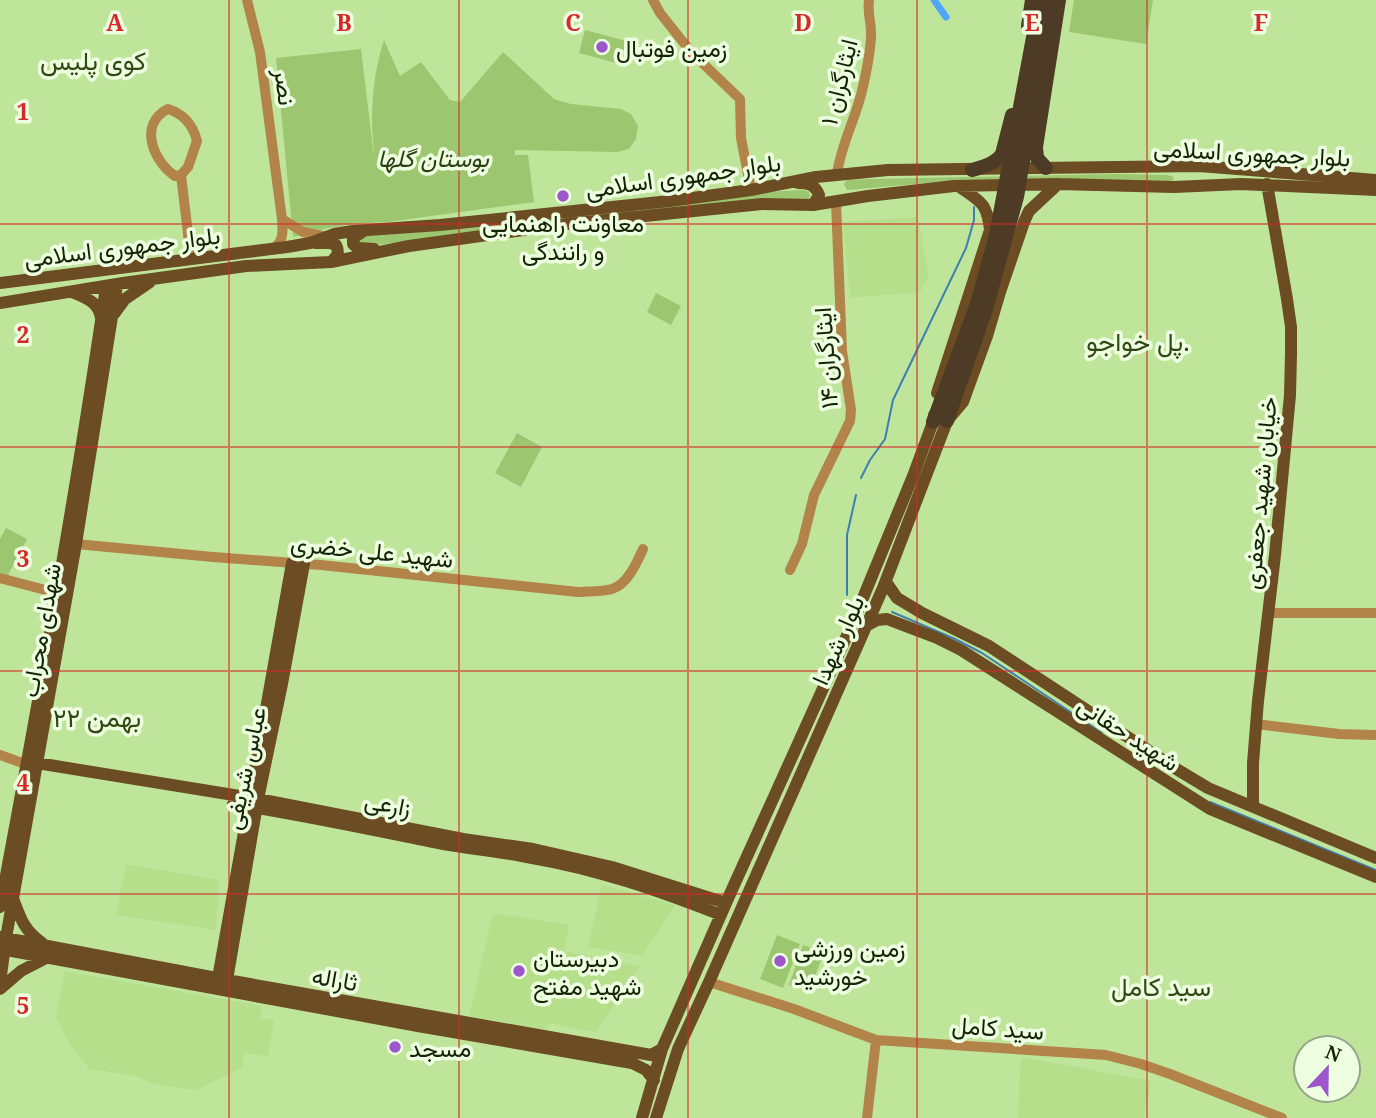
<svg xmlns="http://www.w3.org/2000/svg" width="1376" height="1118" viewBox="0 0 1376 1118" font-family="'Noto Serif',Vazirmatn,serif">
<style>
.built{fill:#b6df8c}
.green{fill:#9cc770}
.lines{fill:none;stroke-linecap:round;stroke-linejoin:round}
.stream{stroke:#3e7fb2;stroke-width:2}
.canal{stroke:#4fa7fc;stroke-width:7}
.minor{stroke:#b3844a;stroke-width:10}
.major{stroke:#6c4c23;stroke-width:12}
.highway{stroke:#4d3b26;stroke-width:14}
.highway-bridge{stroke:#4d3b26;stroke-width:14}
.grid{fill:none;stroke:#d62828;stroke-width:2;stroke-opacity:0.55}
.poi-dot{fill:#9e57cb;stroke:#eefee0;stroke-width:2.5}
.labels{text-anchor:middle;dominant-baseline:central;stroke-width:7;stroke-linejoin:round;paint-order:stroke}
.poi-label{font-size:24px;fill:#152305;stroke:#eefee0;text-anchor:start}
.street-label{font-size:24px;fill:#152305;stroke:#eefee0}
.park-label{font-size:24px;font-style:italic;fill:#2b3f13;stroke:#eefee0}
.neighbourhood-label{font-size:26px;fill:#304811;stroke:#eefee0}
.grid-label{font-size:23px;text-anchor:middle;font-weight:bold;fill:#d62828;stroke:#eefee0;stroke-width:7;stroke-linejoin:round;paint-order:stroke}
</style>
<rect width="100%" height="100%" fill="#bfe59a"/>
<path class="built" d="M 918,217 L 929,277 L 920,292 L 850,298 L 843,222 Z
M 126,864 L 219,880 L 216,930 L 116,915 Z
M 602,885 L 675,905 L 642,956 L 588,947 Z
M 493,913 L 569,925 L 564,951 L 640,966 L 596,1032 L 548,1023 L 547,1030 L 469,1016 Z
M 65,971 L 262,1006 L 260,1018 L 274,1020 L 268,1056 L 244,1054 L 242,1068 L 196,1090 L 156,1085 L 136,1076 L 90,1069 L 70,1045 L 56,1018 Z
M 1021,1057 L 1152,1081 L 1143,1118 L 1018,1118 Z"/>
<path class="green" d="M 1074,0 L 1153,0 L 1146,44 L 1069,32 Z
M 585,30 L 626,41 L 620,64 L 579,53 Z
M 384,40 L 400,76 L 421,62 L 450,100 L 460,102 L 503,52 L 554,99 L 571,104 L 621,109 L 631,114 L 638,126 L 636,139 L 629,149 L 617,152 L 515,150 L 515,155 L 528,155 L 534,202 L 388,222 L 353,224 L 329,228 L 293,237 L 276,58 L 361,49 L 374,157 C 374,146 372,135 372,123 C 372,95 375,67 384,40 Z
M 1116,174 L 1167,175 L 1172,176 L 1174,180 L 1167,182 L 927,183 L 847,190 L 844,184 L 847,180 L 869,179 Z
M 804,190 L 809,192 L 810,196 L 808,200 L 366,246 L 359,242 L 359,237 L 365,234 C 473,232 577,215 683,203 C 723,198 764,191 804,190 Z
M 656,293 L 681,306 L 671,325 L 647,312 Z
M 517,433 L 542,447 L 521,487 L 495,473 Z
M 6,528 L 27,539 L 7,577 L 0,573 L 0,539 Z
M 777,935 L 800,944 L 783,988 L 760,979 Z
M 803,945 L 824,952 L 809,992 L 789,985 Z"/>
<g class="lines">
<path class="stream" d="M 861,478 L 870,460 L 885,439 L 893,400 L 966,248 L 974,220 L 974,207
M 847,595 L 847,535 L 856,495
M 892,612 L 955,639 L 982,653 L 1102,733
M 1210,802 L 1376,870"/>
<path class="canal" d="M 934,0 L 946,17"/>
<path class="minor" d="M 247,0 L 260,52 L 282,219 C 283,231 284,241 273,249
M 653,0 L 660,13 L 691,52 L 740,99 L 741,138 L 751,190
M 837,174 C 841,145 855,120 862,91 C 866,74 870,55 871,37 C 872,23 867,15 869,0
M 181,175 L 175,176 C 153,161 138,124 168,109 C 184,114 193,125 197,141 L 188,167 L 181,175 L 191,259
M 282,219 L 303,232 L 327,237
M 76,544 L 213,557 L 321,565 L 578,592 C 589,591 602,592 612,589 C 628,584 637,562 643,549
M 790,570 L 802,544 L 814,495 L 850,421 L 851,410 L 842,351 L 836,202
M 0,578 L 57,593
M 1269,613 L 1376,613
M 1256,724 L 1339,734 L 1376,735
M 0,755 L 28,765
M 709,982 L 794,1009 L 876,1040 L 1106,1055 L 1141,1064 L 1170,1074 L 1282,1118
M 867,1118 L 876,1040"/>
<path class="major" d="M 798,183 C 807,183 815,184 819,195 L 813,205
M 364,231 L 353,238 L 353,244 L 358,248 L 374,249
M 315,243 L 330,243 L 336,245 C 340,253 337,256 331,262
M 0,283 L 287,247 L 310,243 L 334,234 L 353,231 L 440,225 L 670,201 L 751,190 L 816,177 L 888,170 L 1199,166 L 1376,180
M 72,292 C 86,298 99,302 101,318
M 0,303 L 123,283 L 246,266 L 331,262 L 409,246 L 567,224 L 762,204 L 813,205 L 868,196 L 954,186 L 1058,184 L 1174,187 L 1241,184 L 1376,190
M 114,314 L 125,299 L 150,282
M 937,393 L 990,230 C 987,203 981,202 960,187
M 886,582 L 897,598 L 922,613 L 989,646 L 1178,770 L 1208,788 L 1376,858
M 866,626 L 877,620 L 887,619 L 937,638 L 961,650 L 1210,809 L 1376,877
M 28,765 L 37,763 L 258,799 L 463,839 L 533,849 L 612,867 L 726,903
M 233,804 C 304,815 373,830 443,844 C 473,849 503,852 532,858 C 597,869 660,891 721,915
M 1253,807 L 1253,763 L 1258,701 L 1275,555 L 1290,395 L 1291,354 L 1291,327 L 1287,299 L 1267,184
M 14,901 C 21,920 25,931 42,943
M 0,907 C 39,701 76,494 106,287
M 0,937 L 227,980 L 651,1055 L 662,1049
M 0,949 L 418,1026 L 632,1063 L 646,1070 L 654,1080
M 0,983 L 6,938 L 76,544 L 117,285
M 220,986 L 218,978 L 292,563
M 223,986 L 227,980 L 258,799 L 282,684 L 304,564
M 0,989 L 21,971 L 46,958
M 642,1118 L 662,1049 L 730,894 L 854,620 L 913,476 L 933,422 L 934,415
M 656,1118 L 678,1049 L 709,982 L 883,588 L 947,421 L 963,402 L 987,336 L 1000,292 L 1024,222 L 1029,211 L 1058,184"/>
<path class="highway" d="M 1028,26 L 1032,0
M 1046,168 L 1037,158 L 1036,147 L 1059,0
M 972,170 C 983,167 995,164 1002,154 L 1012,115"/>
<path class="highway-bridge" d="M 947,421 L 986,309 L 1017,197 L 1039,63 L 1051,0
M 933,422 L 977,304 L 996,235 L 1040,0"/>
</g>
<path class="grid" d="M 229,0 L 229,1118M 459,0 L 459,1118M 688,0 L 688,1118M 917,0 L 917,1118M 1147,0 L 1147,1118M 0,224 L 1376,224M 0,447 L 1376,447M 0,671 L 1376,671M 0,894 L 1376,894"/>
<g class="poi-dot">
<circle cx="602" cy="47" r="7"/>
<circle cx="563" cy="196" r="7"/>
<circle cx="780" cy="961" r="7"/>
<circle cx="519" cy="971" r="7"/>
<circle cx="395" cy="1047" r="7"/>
</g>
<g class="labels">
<g class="poi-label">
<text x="616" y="47">زمین فوتبال</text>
<text x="563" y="222" text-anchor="middle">معاونت راهنمایی<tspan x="563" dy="28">و رانندگی</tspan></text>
<text x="794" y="947">زمین ورزشی<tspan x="794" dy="28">خورشید</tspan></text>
<text x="533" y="957">دبیرستان<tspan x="533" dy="28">شهید مفتح</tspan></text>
<text x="409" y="1047">مسجد</text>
</g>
<g class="street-label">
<text transform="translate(838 82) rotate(-76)">ایثارگران ۱</text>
<text transform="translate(286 87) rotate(83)">نصر</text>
<text transform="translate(1252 152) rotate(3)">بلوار جمهوری اسلامی</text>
<text transform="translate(683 175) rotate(-8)">بلوار جمهوری اسلامی</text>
<text transform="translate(122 246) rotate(-7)">بلوار جمهوری اسلامی</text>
<text transform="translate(825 358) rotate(-94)">ایثارگران ۱۴</text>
<text transform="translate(1259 493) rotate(-85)">خیابان شهید جعفری</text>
<text transform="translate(372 550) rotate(6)">شهید علی خضری</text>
<text transform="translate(40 630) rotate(-80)">شهدای محراب</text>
<text transform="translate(837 640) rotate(-66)">بلوار شهدا</text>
<text transform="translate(1129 733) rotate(33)">شهید حقانی</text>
<text transform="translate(244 768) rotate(-78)">عباس شریفی</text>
<text transform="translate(388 803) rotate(11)">زارعی</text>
<text transform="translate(335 978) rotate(10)">ثاراله</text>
<text transform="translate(998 1027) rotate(4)">سید کامل</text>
</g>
<g class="park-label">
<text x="433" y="157">بوستان گلها</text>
</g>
<g class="neighbourhood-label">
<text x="93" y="60">کوی پلیس</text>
<text x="1138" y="341">پل خواجو.</text>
<text x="97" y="717">۲۲ بهمن</text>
<text x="1161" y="986">سید کامل</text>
</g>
</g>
<g class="grid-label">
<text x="115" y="31">A</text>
<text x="344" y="31">B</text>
<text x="573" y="31">C</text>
<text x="803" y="31">D</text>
<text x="1032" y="31">E</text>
<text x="1261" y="31">F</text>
<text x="23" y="120">1</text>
<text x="23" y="343">2</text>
<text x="23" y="567">3</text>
<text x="23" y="791">4</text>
<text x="23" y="1014">5</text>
</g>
<g transform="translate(1327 1069) rotate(22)"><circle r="33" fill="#eefee0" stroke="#97a688" stroke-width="2"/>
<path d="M0-5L12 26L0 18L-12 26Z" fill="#9e57cb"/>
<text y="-10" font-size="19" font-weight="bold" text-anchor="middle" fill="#152305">N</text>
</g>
</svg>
